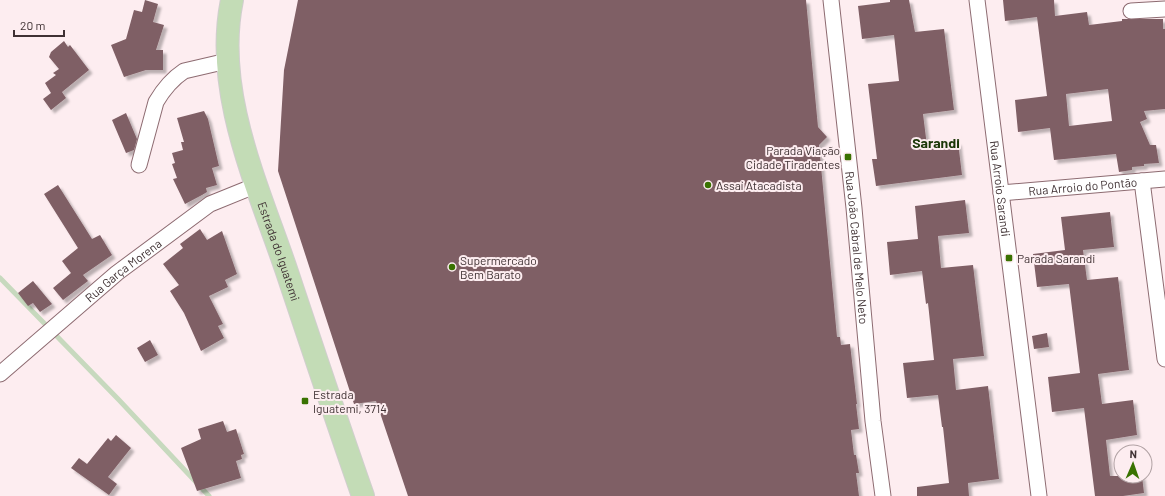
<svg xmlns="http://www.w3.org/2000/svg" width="1165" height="496" viewBox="0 0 1165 496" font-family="Barlow,sans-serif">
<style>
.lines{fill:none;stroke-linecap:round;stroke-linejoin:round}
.stream{stroke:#c7d9be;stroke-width:5}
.building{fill:#7f5f65;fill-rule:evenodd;filter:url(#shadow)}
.street-casing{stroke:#8d6b71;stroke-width:17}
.primary-casing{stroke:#d1cece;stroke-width:24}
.street{stroke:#fff;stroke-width:15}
.primary{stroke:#c3dcb6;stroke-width:22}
.poi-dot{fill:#397201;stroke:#fdedf0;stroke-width:1.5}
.labels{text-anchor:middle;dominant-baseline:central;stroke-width:4;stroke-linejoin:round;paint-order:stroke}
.poi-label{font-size:12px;fill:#3f3133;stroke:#fdedf0;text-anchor:start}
.street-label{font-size:12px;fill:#3f3133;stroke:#fdedf0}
.quarter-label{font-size:14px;font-weight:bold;fill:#1b3707;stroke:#fdedf0}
</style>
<defs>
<filter id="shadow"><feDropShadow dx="3.5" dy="3.5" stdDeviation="1" flood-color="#0004"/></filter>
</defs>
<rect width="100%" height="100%" fill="#fdedf0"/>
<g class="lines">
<path class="stream" d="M 0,278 L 119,400 L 209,496"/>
</g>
<path class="building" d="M 145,0 L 158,4 L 153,22 L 164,25 L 156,50 L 163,50 L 163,70 L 146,70 L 124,77 L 111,45 L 126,39 L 134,10 L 142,12 Z
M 298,0 L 806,0 L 818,127 L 827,137 L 819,145 L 837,337 L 840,337 L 841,345 L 850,344 L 857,404 L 856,404 L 859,429 L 851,430 L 854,455 L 856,455 L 859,473 L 856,473 L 859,496 L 408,496 L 376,401 L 354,404 L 278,171 L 284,70 Z
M 890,0 L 909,0 L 915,32 L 944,29 L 954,110 L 923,114 L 927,146 L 958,142 L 962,175 L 876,186 L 872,159 L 877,159 L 868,84 L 899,81 L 894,35 L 862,39 L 858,6 L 890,2 Z
M 1003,0 L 1054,0 L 1055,16 L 1087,12 L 1089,25 L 1122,21 L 1122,19 L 1163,19 L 1163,29 L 1165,29 L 1165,109 L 1144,111 L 1147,119 L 1140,122 L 1150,145 L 1156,145 L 1159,163 L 1144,164 L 1144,166 L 1132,167 L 1132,170 L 1119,172 L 1116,154 L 1054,160 L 1050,128 L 1018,132 L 1015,100 L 1047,96 L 1037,17 L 1005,21 ZM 1108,89 L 1112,121 L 1069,126 L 1066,94 Z
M 64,41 L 68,47 L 70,45 L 89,70 L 62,92 L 66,98 L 51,110 L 43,99 L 51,93 L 45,83 L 56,75 L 53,73 L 59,69 L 49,57 L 51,52 Z
M 204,111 L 208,119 L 219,166 L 212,168 L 217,185 L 206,188 L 207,192 L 202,195 L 185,204 L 173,179 L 177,178 L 172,164 L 175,163 L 172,153 L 183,150 L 181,142 L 184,142 L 177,118 Z
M 126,113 L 137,139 L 134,150 L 126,153 L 112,120 Z
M 58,185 L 92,239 L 100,235 L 112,255 L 83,275 L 88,281 L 63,300 L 53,288 L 71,273 L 62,261 L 78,248 L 44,194 Z
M 965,200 L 969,233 L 938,236 L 941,268 L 973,265 L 984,356 L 953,359 L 956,390 L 988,386 L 999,479 L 968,483 L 969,496 L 917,496 L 917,487 L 949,483 L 943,427 L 942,427 L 938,395 L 907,398 L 903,363 L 934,360 L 928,303 L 926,304 L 922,271 L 890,275 L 887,242 L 918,239 L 915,206 Z
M 1110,212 L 1114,247 L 1083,250 L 1087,280 L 1118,277 L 1129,370 L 1098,374 L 1102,404 L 1133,400 L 1137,435 L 1106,440 L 1110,476 L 1142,476 L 1144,493 L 1123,496 L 1095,496 L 1084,408 L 1052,412 L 1048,377 L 1080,373 L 1069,284 L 1037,287 L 1033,254 L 1065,250 L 1061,217 Z
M 200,229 L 207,240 L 222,231 L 237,274 L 225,280 L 228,287 L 209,296 L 223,324 L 218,326 L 224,338 L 201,351 L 184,313 L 170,291 L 179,285 L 163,264 L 183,248 L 180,244 Z
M 33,281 L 52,304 L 40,312 L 33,303 L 28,306 L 18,293 Z
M 1047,333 L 1049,347 L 1034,349 L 1032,336 Z
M 150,340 L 158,355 L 145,362 L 137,348 Z
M 223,421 L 227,432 L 236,429 L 244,454 L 241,455 L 242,459 L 236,461 L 241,478 L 197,491 L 181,448 L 201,439 L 198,429 Z
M 116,435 L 131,448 L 108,477 L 117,484 L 109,495 L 71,468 L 79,458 L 87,464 L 108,438 L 111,441 Z"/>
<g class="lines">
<g class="street-casing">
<g id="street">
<path id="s1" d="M 831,0 L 854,208 L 873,421 L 883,496"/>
<path id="s2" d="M 977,0 L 1039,496"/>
<path d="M 1131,11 L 1165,9"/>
<path d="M 139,165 L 156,102 C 163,90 172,79 184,71 L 227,61"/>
<path d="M 1142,181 L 1165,359"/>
<path id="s3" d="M 1001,193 L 1165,179"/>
<path id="s4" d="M 0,374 L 117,273 L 210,204 L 257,185"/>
</g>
</g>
<g class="primary-casing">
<g id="primary">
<path id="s5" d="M 232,0 C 213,92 258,186 287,272 C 312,347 337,422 363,496"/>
</g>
</g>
<use href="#street" class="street"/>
<use href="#primary" class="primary"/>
</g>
<g class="poi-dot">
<rect x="844" y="153" width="8" height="8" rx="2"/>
<circle cx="708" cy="185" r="4"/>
<rect x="1005" y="254" width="8" height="8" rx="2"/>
<circle cx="452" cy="267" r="4"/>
<rect x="301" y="397" width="8" height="8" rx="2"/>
</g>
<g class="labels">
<g class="poi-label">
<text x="840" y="150" text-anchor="end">Parada Viação<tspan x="840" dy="14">Cidade Tiradentes</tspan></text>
<text x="716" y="185">Assaí Atacadista</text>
<text x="1017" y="258">Parada Sarandi</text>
<text x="460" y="260">Supermercado<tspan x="460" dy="14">Bem Barato</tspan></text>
<text x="313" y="394">Estrada<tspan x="313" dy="14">Iguatemi, 3714</tspan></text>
</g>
<g class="street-label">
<text stroke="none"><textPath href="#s3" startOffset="82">Rua Arroio do Pontão</textPath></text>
<text stroke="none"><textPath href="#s2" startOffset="190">Rua Arroio Sarandi</textPath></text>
<text stroke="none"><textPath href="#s1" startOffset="249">Rua João Cabral de Melo Neto</textPath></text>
<text stroke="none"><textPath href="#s5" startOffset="259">Estrada do Iguatemi</textPath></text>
<text stroke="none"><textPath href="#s4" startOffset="161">Rua Garça Morena</textPath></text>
</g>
<g class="quarter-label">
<text x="936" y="142">Sarandi</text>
</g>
</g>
<g transform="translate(1133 464) rotate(2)"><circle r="19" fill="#fdedf0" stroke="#b1a2a4"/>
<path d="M0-3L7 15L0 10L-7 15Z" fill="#397201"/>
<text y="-6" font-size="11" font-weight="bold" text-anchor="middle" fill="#3f3133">N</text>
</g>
<path d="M14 30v6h50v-6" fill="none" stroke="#3f3133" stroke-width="2"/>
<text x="20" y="30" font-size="12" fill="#3f3133" stroke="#fdedf0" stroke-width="3" paint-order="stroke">20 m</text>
</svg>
